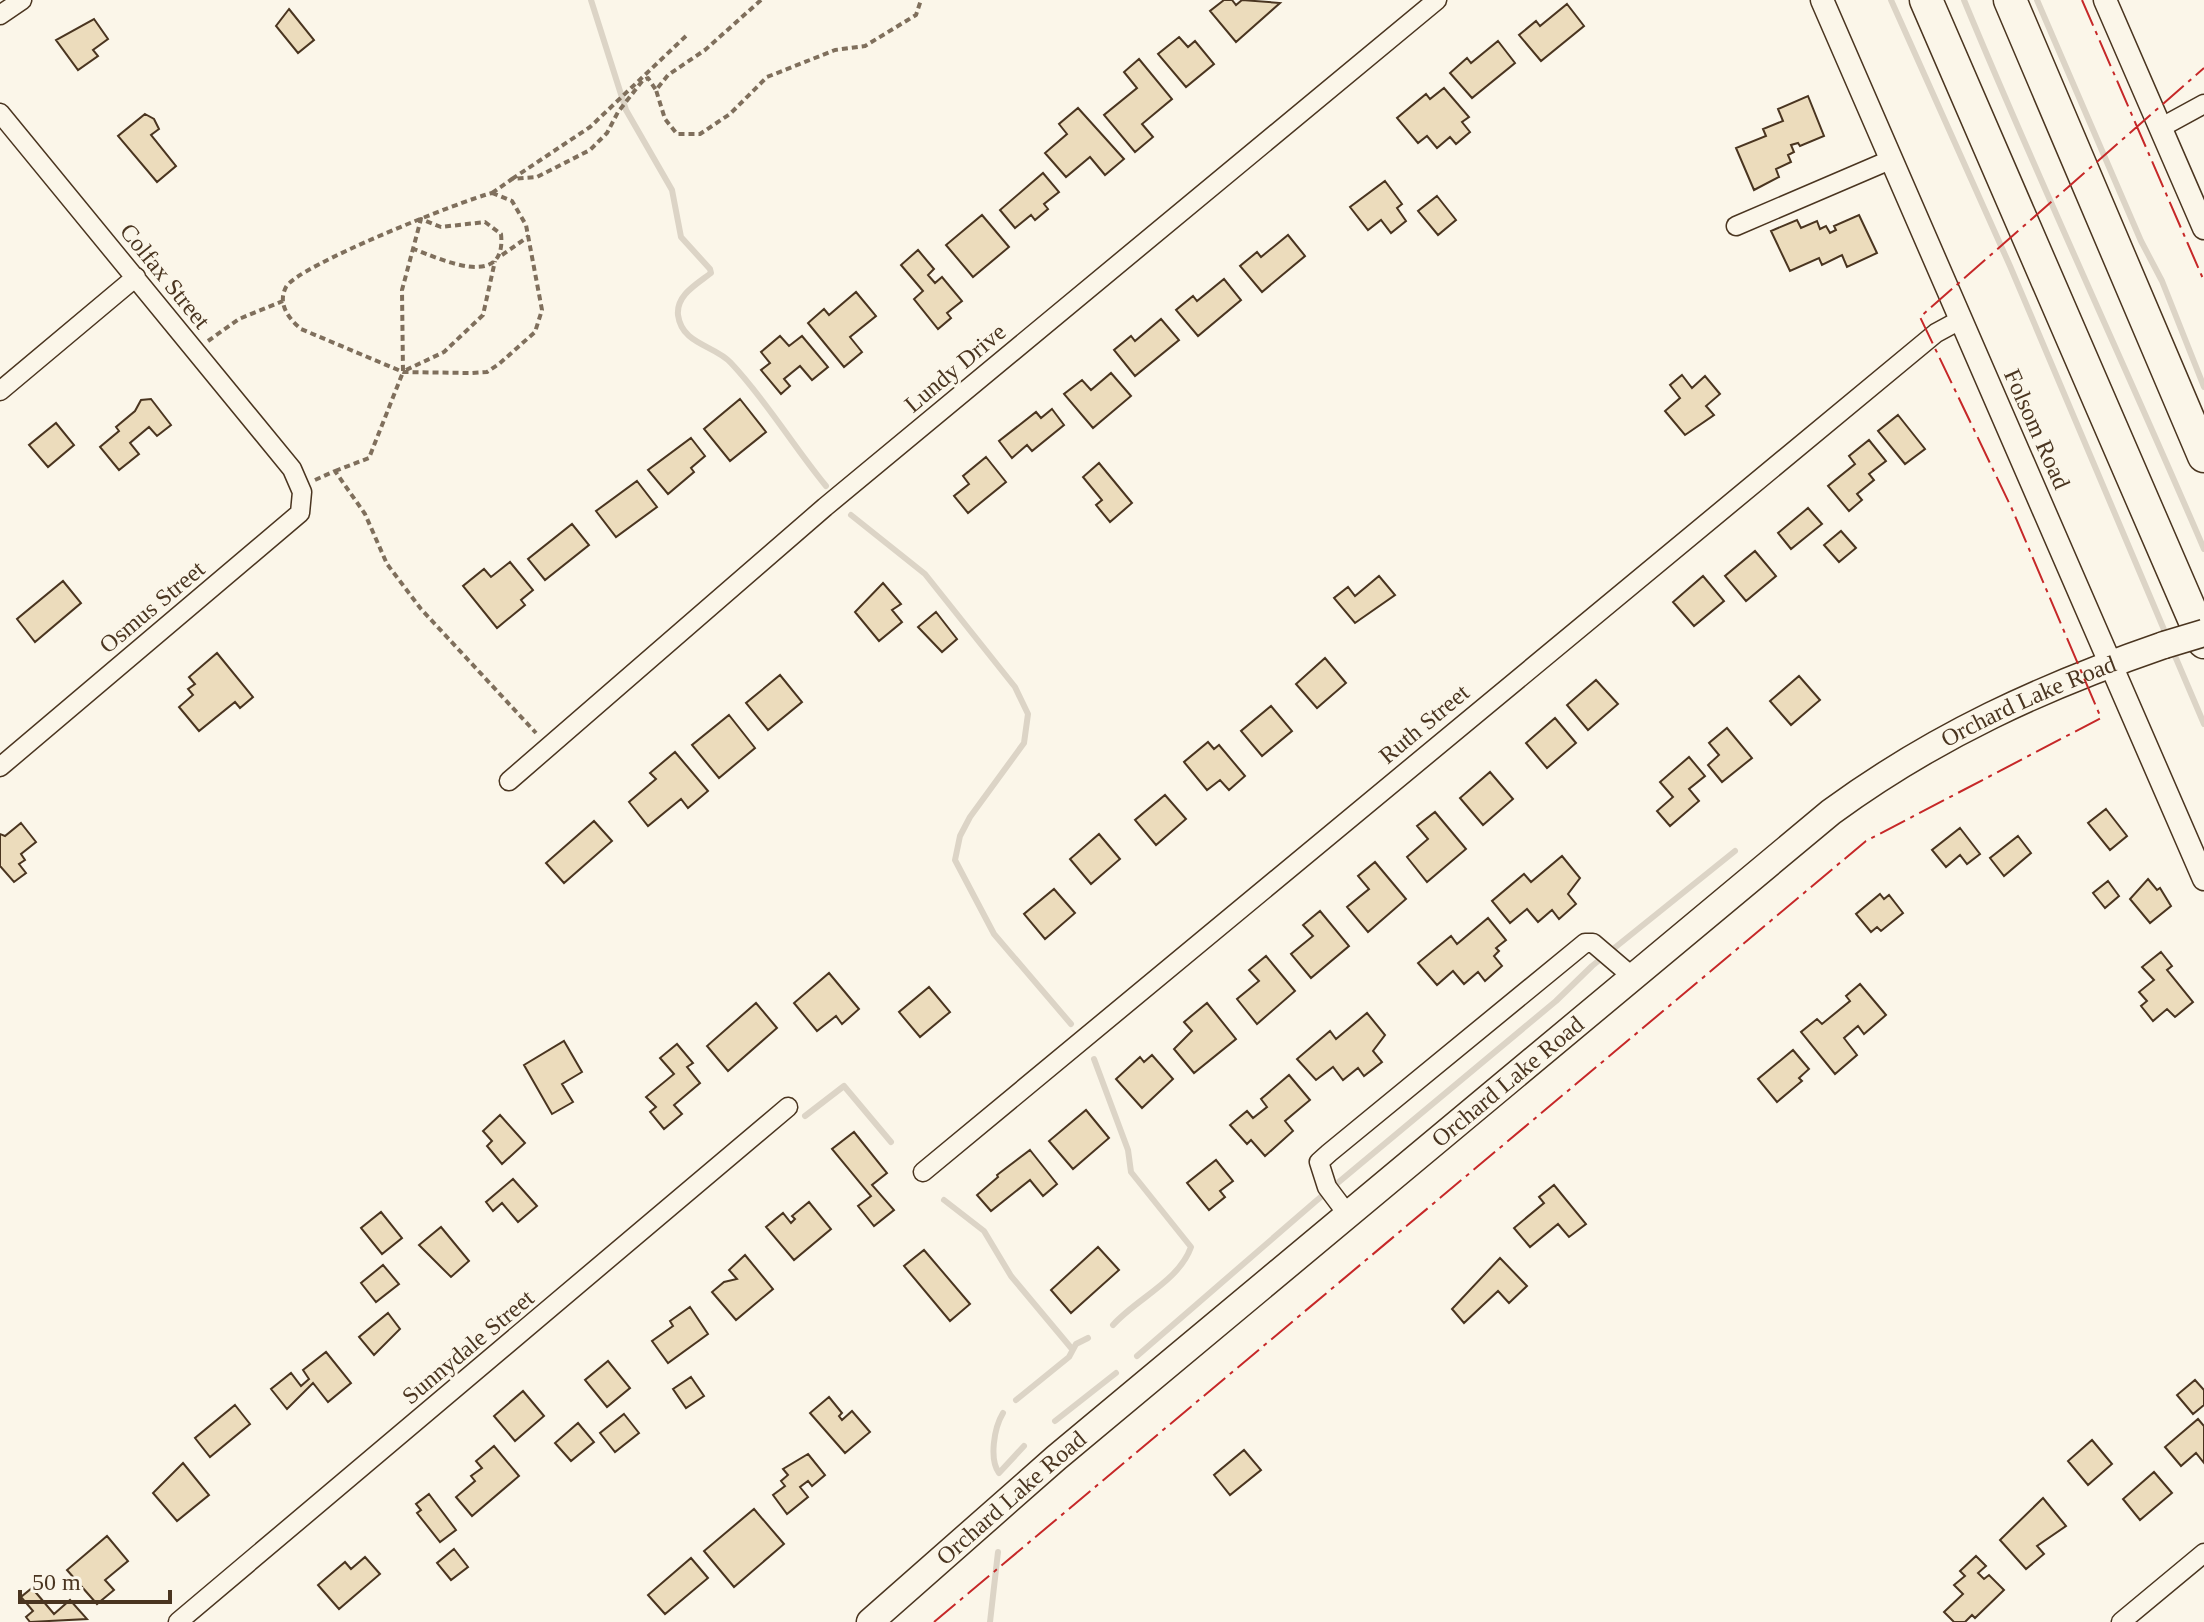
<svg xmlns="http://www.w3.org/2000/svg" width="2204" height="1622" viewBox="0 0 2204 1622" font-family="Georgia,serif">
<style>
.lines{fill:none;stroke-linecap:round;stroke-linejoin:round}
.stream{stroke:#dcd4c6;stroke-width:6}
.building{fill:#ecdcbc;stroke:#4a3520;stroke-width:2}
.minor-casing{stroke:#4a3520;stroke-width:21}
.tertiary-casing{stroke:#4a3520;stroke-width:25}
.secondary-casing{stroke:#4a3520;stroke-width:29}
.motorway-casing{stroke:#4a3520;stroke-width:35}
.path{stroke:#7f6f5c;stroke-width:4;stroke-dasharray:6 4;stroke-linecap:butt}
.minor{stroke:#fbf6e9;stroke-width:18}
.tertiary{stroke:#fbf6e9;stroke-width:22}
.secondary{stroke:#fbf6e9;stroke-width:26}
.motorway{stroke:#fbf6e9;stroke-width:32}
.secondary-bridge-casing{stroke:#4a3520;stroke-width:29;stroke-linecap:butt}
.secondary-bridge{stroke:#fbf6e9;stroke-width:26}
.power{stroke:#c62828;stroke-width:2;stroke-dasharray:28 6 4 6;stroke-linecap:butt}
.labels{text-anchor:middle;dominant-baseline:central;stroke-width:6;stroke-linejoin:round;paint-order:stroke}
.street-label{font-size:24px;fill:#4a3520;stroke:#fbf6e9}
</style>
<rect width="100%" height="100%" fill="#fbf6e9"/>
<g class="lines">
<path class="stream" d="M 591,0 L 626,110 L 672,190 L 681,237 L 710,269 L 711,273 C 697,284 676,295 678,315 C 682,345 715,345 731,363 C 766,400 793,446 826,486
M 1891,0 L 2010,266 L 2168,639
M 1964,0 C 2040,184 2125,365 2204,549
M 2037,0 L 2141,241 L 2162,281 L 2204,387
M 851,515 L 925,574 L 1015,687 L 1028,714 L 1024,743 L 970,817 L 960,836 L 955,860 L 994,934 L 1071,1024
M 2172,649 L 2204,724
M 1094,1059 L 1128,1150 L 1131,1172 L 1191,1247 C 1179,1281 1136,1299 1113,1325
M 805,1116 L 844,1086 L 891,1142
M 944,1200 L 984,1231 L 1011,1276 L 1072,1349
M 1137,1356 L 1316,1201 L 1556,1001 L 1592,966 L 1735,851
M 1016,1400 L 1069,1357 L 1076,1344 L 1088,1338
M 1003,1413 C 994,1428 989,1459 999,1473 L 1024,1446
M 1055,1421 L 1116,1373
M 990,1622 L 998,1552"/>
</g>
<path class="building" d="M 1224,0 L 1232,0 L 1236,5 L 1242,0 L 1280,3 L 1236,42 L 1210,11 Z
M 1567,4 L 1584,26 L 1541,61 L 1519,35 L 1536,21 L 1540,26 Z
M 289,9 L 314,40 L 298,53 L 276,26 Z
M 94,19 L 108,39 L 93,50 L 98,56 L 78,70 L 56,40 Z
M 1179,37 L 1188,47 L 1195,41 L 1214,64 L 1186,87 L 1158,54 Z
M 1498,41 L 1515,63 L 1472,98 L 1450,73 L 1467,58 L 1471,63 Z
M 1139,59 L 1172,99 L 1142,124 L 1153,137 L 1135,152 L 1104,115 L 1137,88 L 1124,72 Z
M 1444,88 L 1469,117 L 1462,122 L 1470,132 L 1456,144 L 1450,137 L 1437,148 L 1427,136 L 1418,143 L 1397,118 L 1426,94 L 1430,99 Z
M 1808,96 L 1824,136 L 1800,146 L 1798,143 L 1791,145 L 1794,152 L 1788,155 L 1791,162 L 1776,169 L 1779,177 L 1754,190 L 1736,148 L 1766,136 L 1763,129 L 1783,121 L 1778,109 Z
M 1078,108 L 1124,159 L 1105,175 L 1090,157 L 1066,177 L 1045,153 L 1067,134 L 1059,124 Z
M 145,114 L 154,119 L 159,129 L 151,135 L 176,166 L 157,182 L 118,136 Z
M 1043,173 L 1059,192 L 1044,204 L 1048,209 L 1035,220 L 1031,215 L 1015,228 L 1000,210 Z
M 1385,181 L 1402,204 L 1397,208 L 1406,221 L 1391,233 L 1381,220 L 1368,230 L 1350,207 Z
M 1437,196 L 1456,220 L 1438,235 L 1418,211 Z
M 982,215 L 1009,247 L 973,277 L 946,245 Z
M 1859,215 L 1877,253 L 1847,267 L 1842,255 L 1822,265 L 1819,258 L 1790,271 L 1771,231 L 1797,220 L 1801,228 L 1817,221 L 1820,229 L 1826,226 L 1830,233 L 1836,230 L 1834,226 Z
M 1288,235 L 1305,256 L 1262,292 L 1240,266 L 1257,252 L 1261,257 Z
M 918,250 L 934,269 L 928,275 L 935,283 L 942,277 L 962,301 L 947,313 L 951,318 L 938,329 L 914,299 L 923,291 L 901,265 Z
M 1224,279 L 1241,300 L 1198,336 L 1176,310 L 1193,296 L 1197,301 Z
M 856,292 L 876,316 L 850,337 L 862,352 L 844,367 L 808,323 L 824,309 L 829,315 Z
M 1161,319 L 1179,340 L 1135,376 L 1114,350 L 1131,336 L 1135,341 Z
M 780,336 L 789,346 L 802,336 L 828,367 L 812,380 L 800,366 L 784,379 L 790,386 L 781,394 L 761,370 L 770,363 L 761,352 Z
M 1111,373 L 1131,396 L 1093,428 L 1064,394 L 1082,380 L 1091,390 Z
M 1682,375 L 1692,388 L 1705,376 L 1720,394 L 1706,406 L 1714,415 L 1685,435 L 1665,411 L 1680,398 L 1670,385 Z
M 151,399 L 171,425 L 157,436 L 149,427 L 130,443 L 139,454 L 119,470 L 100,447 L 119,431 L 116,427 L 135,411 L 141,400 Z
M 740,399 L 766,432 L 730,461 L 704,429 Z
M 1052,409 L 1064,425 L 1032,451 L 1027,445 L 1012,458 L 999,441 L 1036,412 L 1041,418 Z
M 1898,415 L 1925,449 L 1905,464 L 1878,431 Z
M 56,423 L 74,445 L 48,467 L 29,445 Z
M 691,438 L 705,456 L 691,468 L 694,472 L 668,494 L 648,470 Z
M 1869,440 L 1886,461 L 1869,474 L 1874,480 L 1857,494 L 1862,500 L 1849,511 L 1828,486 L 1855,464 L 1849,456 Z
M 986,457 L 1006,482 L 968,513 L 954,496 L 969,484 L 963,476 Z
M 1099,463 L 1132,503 L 1110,522 L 1096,505 L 1102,500 L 1083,477 Z
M 637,481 L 657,507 L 616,537 L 596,511 Z
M 1808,508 L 1822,524 L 1791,549 L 1778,533 Z
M 572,524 L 589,545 L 545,580 L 528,559 Z
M 1841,531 L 1856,548 L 1839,562 L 1824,545 Z
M 1755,551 L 1776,576 L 1746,601 L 1725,576 Z
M 510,562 L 533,590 L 521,600 L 525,605 L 497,628 L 463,586 L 484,569 L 491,577 Z
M 1379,576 L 1395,595 L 1355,623 L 1334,598 L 1348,587 L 1355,596 Z
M 1703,576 L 1724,601 L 1694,626 L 1673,602 Z
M 63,581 L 81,603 L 35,642 L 17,619 Z
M 883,583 L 901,604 L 892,610 L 902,622 L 879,641 L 855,612 Z
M 936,612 L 957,639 L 942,652 L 918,627 Z
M 217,653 L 253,697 L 240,708 L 235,702 L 199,731 L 179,707 L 193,695 L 188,689 L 195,684 L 189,677 Z
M 1325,658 L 1346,683 L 1317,708 L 1296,684 Z
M 780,675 L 802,702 L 768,730 L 746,703 Z
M 1799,676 L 1820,700 L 1791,725 L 1770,701 Z
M 1596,680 L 1618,704 L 1588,730 L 1567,705 Z
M 1271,706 L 1292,731 L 1262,756 L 1241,731 Z
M 729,715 L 755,748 L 719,778 L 692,745 Z
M 1555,718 L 1576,743 L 1547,768 L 1526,743 Z
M 1727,728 L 1752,758 L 1722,782 L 1708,765 L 1719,755 L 1709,743 Z
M 1208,742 L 1214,749 L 1219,745 L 1245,776 L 1229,790 L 1220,780 L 1207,790 L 1184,762 Z
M 675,752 L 708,791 L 688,808 L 681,799 L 648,826 L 629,802 L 656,779 L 650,773 Z
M 1689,757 L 1705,776 L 1689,789 L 1699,801 L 1670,826 L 1657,811 L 1673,797 L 1660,782 Z
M 1490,772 L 1513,799 L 1483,825 L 1460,798 Z
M 1165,795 L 1186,819 L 1156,845 L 1135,820 Z
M 2106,809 L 2127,836 L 2110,850 L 2088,823 Z
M 1435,812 L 1466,849 L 1427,882 L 1407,857 L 1428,839 L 1417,826 Z
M 594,821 L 612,841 L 564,883 L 546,863 Z
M 21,823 L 36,842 L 21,854 L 25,860 L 19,864 L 26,873 L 14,882 L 0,866 L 0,834 L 5,836 Z
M 1960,828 L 1980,854 L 1967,864 L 1960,855 L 1946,867 L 1932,850 Z
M 1099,834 L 1120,859 L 1091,884 L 1070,859 Z
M 2018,836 L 2031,853 L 2004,876 L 1990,858 Z
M 1562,856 L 1580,878 L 1568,894 L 1576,904 L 1559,919 L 1552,910 L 1538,922 L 1527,909 L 1510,923 L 1492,901 L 1524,874 L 1531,882 Z
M 1375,862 L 1406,899 L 1368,932 L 1347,907 L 1369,889 L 1358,876 Z
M 2148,879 L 2157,890 L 2160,888 L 2171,906 L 2150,923 L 2130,899 Z
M 2108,881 L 2119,896 L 2105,908 L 2093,893 Z
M 1054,889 L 1075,913 L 1045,939 L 1024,914 Z
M 1880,894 L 1884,899 L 1889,895 L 1903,913 L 1881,931 L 1877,927 L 1871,932 L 1856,914 Z
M 1320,911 L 1349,946 L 1311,978 L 1291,954 L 1313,936 L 1303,925 Z
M 1488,918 L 1506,940 L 1496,948 L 1499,951 L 1494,956 L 1502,966 L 1485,981 L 1478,972 L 1464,984 L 1453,971 L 1437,985 L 1418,963 L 1451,936 L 1457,944 Z
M 2161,952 L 2172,966 L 2167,970 L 2193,1002 L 2175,1017 L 2167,1009 L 2153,1021 L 2141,1006 L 2147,1001 L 2139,992 L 2154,980 L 2142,967 Z
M 1266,956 L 1295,991 L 1257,1024 L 1237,999 L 1259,981 L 1249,970 Z
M 829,973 L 859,1009 L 842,1024 L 836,1016 L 817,1031 L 794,1003 Z
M 1860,984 L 1886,1015 L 1864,1034 L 1858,1026 L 1844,1038 L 1857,1055 L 1835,1074 L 1801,1032 L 1817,1019 L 1822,1024 L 1850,1001 L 1846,996 Z
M 929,987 L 950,1012 L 920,1037 L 899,1012 Z
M 756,1003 L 777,1028 L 728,1071 L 707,1046 Z
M 1207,1003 L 1236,1039 L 1194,1073 L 1174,1049 L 1192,1031 L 1184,1022 Z
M 1367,1013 L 1385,1035 L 1373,1051 L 1382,1062 L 1364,1076 L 1358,1068 L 1343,1080 L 1333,1067 L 1316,1080 L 1297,1059 L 1330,1031 L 1336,1039 Z
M 564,1041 L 582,1072 L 562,1084 L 573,1102 L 552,1114 L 524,1065 Z
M 677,1044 L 693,1063 L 687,1067 L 700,1083 L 674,1105 L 682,1114 L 664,1129 L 650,1112 L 656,1107 L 646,1097 L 674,1074 L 660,1058 Z
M 1793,1050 L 1809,1069 L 1799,1078 L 1802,1081 L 1777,1102 L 1758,1079 Z
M 1152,1055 L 1173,1079 L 1142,1108 L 1116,1079 L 1140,1057 L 1144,1062 Z
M 1289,1075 L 1310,1100 L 1285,1121 L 1293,1131 L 1265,1156 L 1251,1140 L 1247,1144 L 1230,1125 L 1247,1111 L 1253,1118 L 1267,1107 L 1261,1099 Z
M 1086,1110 L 1109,1138 L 1073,1169 L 1049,1141 Z
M 500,1115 L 525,1143 L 502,1164 L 487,1146 L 492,1141 L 483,1131 Z
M 854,1132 L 887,1173 L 872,1185 L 894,1210 L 874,1226 L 858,1206 L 871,1196 L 832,1149 Z
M 1030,1150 L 1057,1184 L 1043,1196 L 1030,1180 L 991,1211 L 977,1195 L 998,1177 L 997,1175 Z
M 1216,1160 L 1233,1181 L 1220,1191 L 1225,1197 L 1209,1210 L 1187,1183 Z
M 513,1179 L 537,1206 L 518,1222 L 502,1203 L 493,1211 L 486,1202 Z
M 1554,1185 L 1586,1224 L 1569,1237 L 1558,1224 L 1530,1247 L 1514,1228 L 1544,1203 L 1539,1197 Z
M 809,1202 L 831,1229 L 794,1260 L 766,1227 L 783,1213 L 791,1223 L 795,1219 L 792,1216 Z
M 381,1212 L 402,1238 L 382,1254 L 361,1228 Z
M 441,1227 L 469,1261 L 451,1277 L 419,1245 Z
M 1098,1247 L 1119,1270 L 1071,1313 L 1051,1290 Z
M 924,1250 L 970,1304 L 950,1321 L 904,1266 Z
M 745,1255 L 773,1289 L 736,1320 L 712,1292 L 724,1282 L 737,1279 L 729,1270 Z
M 1500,1258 L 1527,1286 L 1509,1303 L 1498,1291 L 1464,1323 L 1452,1309 Z
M 383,1265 L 399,1284 L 376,1302 L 361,1283 Z
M 690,1307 L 708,1334 L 668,1363 L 652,1341 L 673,1326 L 670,1321 Z
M 388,1313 L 400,1329 L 374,1355 L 359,1337 Z
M 326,1352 L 351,1383 L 328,1402 L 313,1383 L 287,1409 L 271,1389 L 291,1373 L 301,1386 L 309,1379 L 303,1370 Z
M 608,1361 L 630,1388 L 607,1407 L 585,1380 Z
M 691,1377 L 704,1396 L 686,1408 L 673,1389 Z
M 2195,1380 L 2204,1390 L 2204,1405 L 2193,1414 L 2177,1395 Z
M 523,1391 L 544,1416 L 515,1441 L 494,1416 Z
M 829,1397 L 842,1413 L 839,1416 L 842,1420 L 852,1411 L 870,1432 L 845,1453 L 810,1413 Z
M 235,1405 L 250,1424 L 210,1457 L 195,1438 Z
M 624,1414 L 639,1433 L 615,1452 L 600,1433 Z
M 2198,1419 L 2204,1426 L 2204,1463 L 2196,1453 L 2181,1466 L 2165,1447 Z
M 578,1423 L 594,1442 L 571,1461 L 555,1443 Z
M 2092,1440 L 2112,1464 L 2088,1485 L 2068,1461 Z
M 494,1446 L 519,1476 L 472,1516 L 456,1497 L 475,1481 L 471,1476 L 482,1468 L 476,1461 Z
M 1244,1450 L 1261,1470 L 1230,1495 L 1214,1475 Z
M 808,1454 L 825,1475 L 812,1486 L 808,1481 L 800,1487 L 808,1497 L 787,1514 L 773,1495 L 785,1486 L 781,1481 L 788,1475 L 783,1469 Z
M 183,1463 L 209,1495 L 177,1521 L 153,1493 Z
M 2154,1472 L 2172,1493 L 2140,1520 L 2123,1499 Z
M 429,1494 L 456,1530 L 440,1542 L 417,1513 L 421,1510 L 416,1504 Z
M 2043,1498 L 2066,1526 L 2037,1546 L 2044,1554 L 2026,1569 L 2000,1540 Z
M 754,1509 L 784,1544 L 734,1587 L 704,1551 Z
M 107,1536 L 128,1561 L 105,1580 L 114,1590 L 97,1604 L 67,1570 Z
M 454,1549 L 468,1567 L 451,1580 L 437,1563 Z
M 1976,1556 L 1986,1566 L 1978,1573 L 1984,1579 L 1989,1575 L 2004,1590 L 1975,1618 L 1972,1615 L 1965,1622 L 1954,1622 L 1944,1612 L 1963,1594 L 1954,1585 L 1965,1576 L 1960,1571 Z
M 365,1557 L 380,1574 L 339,1609 L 318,1585 L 345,1562 L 351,1569 Z
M 691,1558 L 708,1578 L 665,1614 L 648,1595 Z
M 32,1588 L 54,1614 L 70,1600 L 87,1619 L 30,1622 L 26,1617 L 33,1611 L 21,1597 Z"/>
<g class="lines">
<g class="minor-casing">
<path id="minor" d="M 0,15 L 22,0
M 0,113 L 292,469 L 302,492 L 300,513 L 0,767
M 2160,128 L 2204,104
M 1736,226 L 1890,160
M 0,391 L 136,277
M 509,781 L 825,507 L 1437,0
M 923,1172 L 1936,333 L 1960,320
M 1348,1215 L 1327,1187 L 1319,1162 L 1329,1153 L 1585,943 L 1593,943 L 1634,978
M 178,1622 L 788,1107
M 2121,1622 L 2204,1553"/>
</g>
<g class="tertiary-casing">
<path id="tertiary" d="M 1822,0 L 2204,879
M 2105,0 L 2204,228"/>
</g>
<g class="secondary-casing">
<g id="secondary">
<path id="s1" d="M 870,1622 L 1056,1458 L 1831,812 C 1935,736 2042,687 2164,645"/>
</g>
</g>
<g class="motorway-casing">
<path id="motorway" d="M 1926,0 L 2204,642
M 2010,0 L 2204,456"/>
</g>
<path class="path" d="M 761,0 L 705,50 L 668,75 L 656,90 L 665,119 L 677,134 L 700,134 L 730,114 L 767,77 L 835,50 L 865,46 L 916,15 L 921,0
M 512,179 L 590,127 L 688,34
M 492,193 L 512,201 L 526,225 L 542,310 L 535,332 L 499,364 L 487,372 L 471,373 L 403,372 L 301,329 C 289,319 277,304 286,287 C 297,266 463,200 492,193 Z
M 492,193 L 512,179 L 537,177 L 590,150 L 607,133 L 618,112 L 643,80 L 648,78 L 656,90
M 502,255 L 529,236
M 208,341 L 239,319 L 283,301
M 406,370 L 444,352 L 483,315 L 495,261
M 335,471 L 369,458 L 403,372 L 402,290 L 421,219 L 441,227 L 485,222 L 501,234 C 507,290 442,260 414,249
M 315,480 L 335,471 L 365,514 L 387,564 L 421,609 L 536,733"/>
<use href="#minor" class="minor"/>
<use href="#tertiary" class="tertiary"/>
<use href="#secondary" class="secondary"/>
<use href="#motorway" class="motorway"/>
<g class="secondary-bridge-casing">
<path id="secondary-bridge" d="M 2164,645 L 2204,633"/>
</g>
<use href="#secondary-bridge" class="secondary-bridge"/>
<path class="power" d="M 2082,0 L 2204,281
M 934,1622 L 1866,841 L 2101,718 L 2012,509 L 1920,317 L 2204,68"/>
</g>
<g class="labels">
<g class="street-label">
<text transform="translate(165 276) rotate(51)">Colfax Street</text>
<text transform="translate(955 368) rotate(-40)">Lundy Drive</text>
<text transform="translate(2037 429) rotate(66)">Folsom Road</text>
<text transform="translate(152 607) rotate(-40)">Osmus Street</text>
<text stroke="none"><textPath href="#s1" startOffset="1484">Orchard Lake Road</textPath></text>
<text transform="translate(1424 724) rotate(-40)">Ruth Street</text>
<text stroke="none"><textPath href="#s1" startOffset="836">Orchard Lake Road</textPath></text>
<text transform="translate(468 1347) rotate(-40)">Sunnydale Street</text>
<text stroke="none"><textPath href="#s1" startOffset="188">Orchard Lake Road</textPath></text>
</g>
</g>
<path d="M20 1590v12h150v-12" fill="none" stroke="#4a3520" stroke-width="4"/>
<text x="32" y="1590" font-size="24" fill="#4a3520" stroke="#fbf6e9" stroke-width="6" paint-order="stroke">50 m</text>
</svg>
